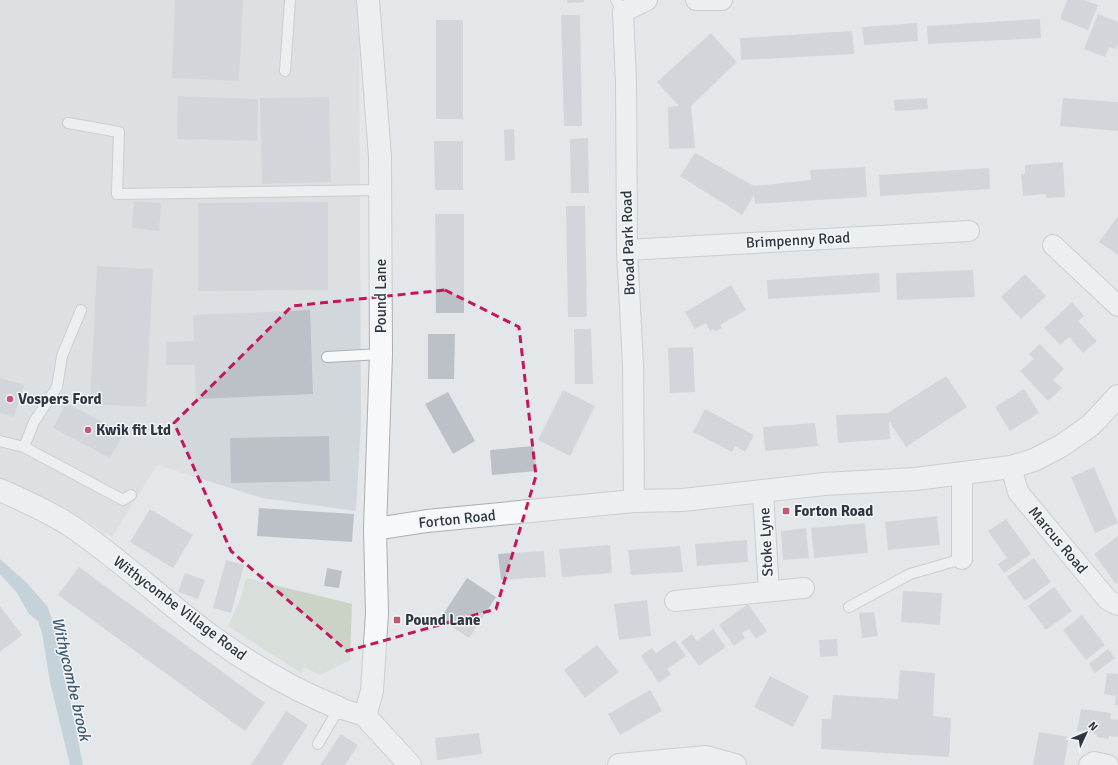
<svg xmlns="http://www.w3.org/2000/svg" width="1118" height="765" viewBox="0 0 1118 765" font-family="Signika,sans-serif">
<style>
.built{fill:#d2d7dc}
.green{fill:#cbd3c6}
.water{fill:#a3b8c6}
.building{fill:#bcc1c7}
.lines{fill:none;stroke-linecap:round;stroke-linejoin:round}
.service-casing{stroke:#a9afb4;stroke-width:12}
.minor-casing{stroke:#a9afb4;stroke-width:22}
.tertiary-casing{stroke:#a9afb4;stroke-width:24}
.service{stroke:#f7f8f9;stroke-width:10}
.minor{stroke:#f7f8f9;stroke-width:20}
.tertiary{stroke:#f7f8f9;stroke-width:22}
.marked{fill:none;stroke:#c2185b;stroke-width:3;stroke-dasharray:8 5;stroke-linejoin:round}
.poi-dot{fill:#c15874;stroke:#f4f6f8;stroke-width:1.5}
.labels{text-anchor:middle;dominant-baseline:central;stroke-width:3;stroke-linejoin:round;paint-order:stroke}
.street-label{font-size:15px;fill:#2d3741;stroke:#f4f6f8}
.poi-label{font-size:15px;font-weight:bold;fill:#2d3741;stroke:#f4f6f8;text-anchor:start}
.water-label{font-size:16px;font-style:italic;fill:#3c5a71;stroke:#f4f6f8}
</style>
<rect width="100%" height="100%" fill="#e4e7ea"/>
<path class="built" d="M 0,0 L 359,0 L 361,421 L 356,511 L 262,498 L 157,465 L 112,537 L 64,507 L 0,479 Z"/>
<path class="green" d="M 246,578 L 352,604 L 350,660 L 320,675 L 304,667 L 301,673 L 228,626 L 241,598 Z"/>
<path class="water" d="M 0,559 L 26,582 L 47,606 L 56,629 L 83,765 L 70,765 L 69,761 L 50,682 L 42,633 L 38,621 L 29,614 L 17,593 L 0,574 Z"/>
<path class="building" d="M 175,0 L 243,0 L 239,81 L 172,78 Z
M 567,0 L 584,0 L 584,2 L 567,3 Z
M 1067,0 L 1084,0 L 1098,5 L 1088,30 L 1060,19 Z
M 1098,14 L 1118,22 L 1118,44 L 1116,49 L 1109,47 L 1105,57 L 1084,49 Z
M 561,15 L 580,15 L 582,126 L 564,126 Z
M 1040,19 L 1041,38 L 928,44 L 927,26 Z
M 436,20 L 463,20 L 463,119 L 436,119 Z
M 917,23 L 918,41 L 864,45 L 862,27 Z
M 852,31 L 854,54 L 741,60 L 740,38 Z
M 711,33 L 737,62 L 691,106 L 695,148 L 669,149 L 668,107 L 679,106 L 657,82 Z
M 178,96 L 258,99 L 257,141 L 177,139 Z
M 329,97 L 331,182 L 262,184 L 260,98 Z
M 927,98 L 928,109 L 895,111 L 894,100 Z
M 1063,98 L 1118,102 L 1118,131 L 1060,126 Z
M 514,129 L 515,160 L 505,161 L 504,130 Z
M 588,138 L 589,193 L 571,193 L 570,139 Z
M 434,141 L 463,141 L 463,190 L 435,190 Z
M 695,153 L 754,186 L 811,180 L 810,170 L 865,167 L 867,197 L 755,204 L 754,195 L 742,215 L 680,176 Z
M 1063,162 L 1065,197 L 1046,198 L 1046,194 L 1023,196 L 1021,174 L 1025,174 L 1025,165 Z
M 989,168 L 990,189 L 880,196 L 879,175 Z
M 134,201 L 161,203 L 159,231 L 132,228 Z
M 328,202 L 328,290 L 198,291 L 198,203 Z
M 566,206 L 585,206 L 587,317 L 568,317 Z
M 435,214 L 464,214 L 464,313 L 436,313 Z
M 1118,216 L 1118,255 L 1099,242 Z
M 97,266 L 153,269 L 146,407 L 90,404 Z
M 973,270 L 975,297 L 897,300 L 896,273 Z
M 879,273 L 880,292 L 768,299 L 767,280 Z
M 1025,274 L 1046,296 L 1021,319 L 1001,297 Z
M 731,285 L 746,310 L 720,325 L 722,328 L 715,332 L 714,329 L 710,331 L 706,323 L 695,329 L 685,312 Z
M 1072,302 L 1084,316 L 1078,321 L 1097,341 L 1083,353 L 1069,337 L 1060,345 L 1044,328 Z
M 310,310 L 313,394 L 196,399 L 195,365 L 166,365 L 166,342 L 194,341 L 193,315 Z
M 574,329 L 591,329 L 593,384 L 575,384 Z
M 428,334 L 455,334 L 454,379 L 428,379 Z
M 1040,344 L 1064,369 L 1053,380 L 1062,388 L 1048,401 L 1020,371 L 1034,359 L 1029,354 Z
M 693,347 L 695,392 L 670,393 L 668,348 Z
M 946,376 L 967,407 L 906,447 L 889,421 L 890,439 L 838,443 L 836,415 L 888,413 Z
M 0,378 L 24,385 L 14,417 L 0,413 Z
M 1024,389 L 1039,413 L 1010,431 L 995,407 Z
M 563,390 L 595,406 L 570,456 L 538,440 Z
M 448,392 L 475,441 L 453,454 L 425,404 Z
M 66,403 L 124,433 L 110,458 L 53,428 Z
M 705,409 L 754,435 L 745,452 L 735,446 L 732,452 L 693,432 Z
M 815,423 L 818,446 L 765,451 L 763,427 Z
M 329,436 L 330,481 L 231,483 L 230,438 Z
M 534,446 L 537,471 L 492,475 L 490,450 Z
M 1094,467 L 1118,523 L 1095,533 L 1071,477 Z
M 259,508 L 354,514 L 352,542 L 257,536 Z
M 150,509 L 193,535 L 173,568 L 130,542 Z
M 937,516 L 940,545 L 888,550 L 885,522 Z
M 1006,519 L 1031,554 L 1004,573 L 998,564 L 1007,558 L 988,531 Z
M 865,523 L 868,553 L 814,558 L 811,528 Z
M 806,528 L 809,558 L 783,560 L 781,531 Z
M 1118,536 L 1118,582 L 1116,584 L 1094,554 Z
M 747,540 L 748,562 L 697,566 L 695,544 Z
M 610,545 L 612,573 L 562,577 L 559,549 Z
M 680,546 L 683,572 L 631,575 L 628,550 Z
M 544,551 L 546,577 L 501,580 L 498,554 Z
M 1034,558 L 1051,582 L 1025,601 L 1007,577 Z
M 226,560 L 244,565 L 231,613 L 213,608 Z
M 79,567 L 265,703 L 245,731 L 58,595 Z
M 327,568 L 342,571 L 339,588 L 324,586 Z
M 185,573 L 205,580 L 198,599 L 178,592 Z
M 467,578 L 496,597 L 469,638 L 440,619 Z
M 1054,587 L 1072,611 L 1046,630 L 1028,606 Z
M 903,591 L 942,593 L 940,625 L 901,622 Z
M 647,600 L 651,636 L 619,640 L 614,604 Z
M 748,604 L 767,631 L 756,639 L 749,629 L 742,633 L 745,638 L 734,646 L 719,625 Z
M 0,606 L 22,635 L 0,652 Z
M 874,612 L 878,636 L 862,638 L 859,613 Z
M 1082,615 L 1105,645 L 1086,660 L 1063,630 Z
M 713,629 L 726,647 L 699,666 L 681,642 L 692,634 L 697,641 Z
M 837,639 L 838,656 L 820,657 L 819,640 Z
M 675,640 L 686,656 L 667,669 L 671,674 L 659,683 L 641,656 L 652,648 L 656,653 Z
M 597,645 L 619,672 L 585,698 L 564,670 Z
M 1108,649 L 1115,658 L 1095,673 L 1089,664 Z
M 900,670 L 935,673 L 933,716 L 951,718 L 949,757 L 821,749 L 822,719 L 831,719 L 833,695 L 898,699 Z
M 1107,673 L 1118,674 L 1118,705 L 1115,705 L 1116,696 L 1104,694 Z
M 770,676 L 809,696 L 793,727 L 754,707 Z
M 650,690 L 662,711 L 620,735 L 608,714 Z
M 1081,709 L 1111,713 L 1110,719 L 1118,720 L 1118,737 L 1109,736 L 1109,739 L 1097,737 L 1097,734 L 1077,731 Z
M 286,711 L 308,725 L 282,765 L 251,765 Z
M 1039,732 L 1069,737 L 1064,765 L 1033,765 Z
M 479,733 L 482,754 L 437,760 L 435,738 Z
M 341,734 L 358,745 L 345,765 L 320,765 Z"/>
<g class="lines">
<g class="service-casing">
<path id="service" d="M 616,0 L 623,12
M 285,71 L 290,0
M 68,123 L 119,132 L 117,194 L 380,190
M 81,310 L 62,356 L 57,387 L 34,422 L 24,447 L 123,500 L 131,495
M 327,357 L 381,354
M 0,441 L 24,447
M 849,607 L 910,574 L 962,559
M 318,744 L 339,708"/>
</g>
<g class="minor-casing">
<path id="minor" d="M 696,0 L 722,0
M 1053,245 L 1118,306
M 627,250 L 969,231
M 1011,467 L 1018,492 L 1108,600 L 1118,605
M 763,492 L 769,591
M 634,501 L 633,365 L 627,250 L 626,82 L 623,12 L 647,0
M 962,559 L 962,474
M 675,601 L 804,588
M 339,708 L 365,716
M 1089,765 L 1094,762 L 1108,765"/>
</g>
<g class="tertiary-casing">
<path id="tertiary" d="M 368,0 L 380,157 L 381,354 L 375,529 L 377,613 L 372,691 L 365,716 L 410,765
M 0,490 C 23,500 47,511 68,524 C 120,558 164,602 214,638 C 253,666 294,690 339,708
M 375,529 L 427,521 L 634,501 L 683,500 L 824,484 L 915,479 L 1011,467 L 1034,460 L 1061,446 L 1091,425 L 1118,396
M 619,765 L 706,757 L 735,765"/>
</g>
<use href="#service" class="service"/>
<use href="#minor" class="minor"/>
<use href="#tertiary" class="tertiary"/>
</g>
<path d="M0 0H1118V765H0ZM 445,290 L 519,327 L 536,476 L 496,609 L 347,651 L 231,551 L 174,423 L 292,306 Z" fill="#e4e7ea" fill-opacity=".55" fill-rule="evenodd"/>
<path class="marked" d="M 445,290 L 519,327 L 536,476 L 496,609 L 347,651 L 231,551 L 174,423 L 292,306 Z"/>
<g class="poi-dot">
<circle cx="10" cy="399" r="4"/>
<circle cx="88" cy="430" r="4"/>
<rect x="782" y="507" width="8" height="8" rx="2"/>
<rect x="393" y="616" width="8" height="8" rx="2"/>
</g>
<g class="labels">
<g class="street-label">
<text transform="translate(798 240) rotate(-3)">Brimpenny Road</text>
<text transform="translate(628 243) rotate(-92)">Broad Park Road</text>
<text transform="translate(381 296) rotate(-90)">Pound Lane</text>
<text transform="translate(457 519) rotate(-6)">Forton Road</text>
<text transform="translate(1058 540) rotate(50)">Marcus Road</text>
<text transform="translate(766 542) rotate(-93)">Stoke Lyne</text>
<text transform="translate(180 608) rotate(37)">Withycombe Village Road</text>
</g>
<g class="poi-label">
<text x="18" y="399">Vospers Ford</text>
<text x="96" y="430">Kwik fit Ltd</text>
<text x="794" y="511">Forton Road</text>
<text x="405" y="620">Pound Lane</text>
</g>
<g class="water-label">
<text transform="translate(71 679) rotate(77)">Withycombe brook</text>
</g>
</g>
<g transform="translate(1086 733) rotate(46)" stroke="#f4f6f8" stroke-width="3" paint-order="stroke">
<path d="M0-3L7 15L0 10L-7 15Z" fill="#2d3741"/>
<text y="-6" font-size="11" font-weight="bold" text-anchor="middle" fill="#2d3741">N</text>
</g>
</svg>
